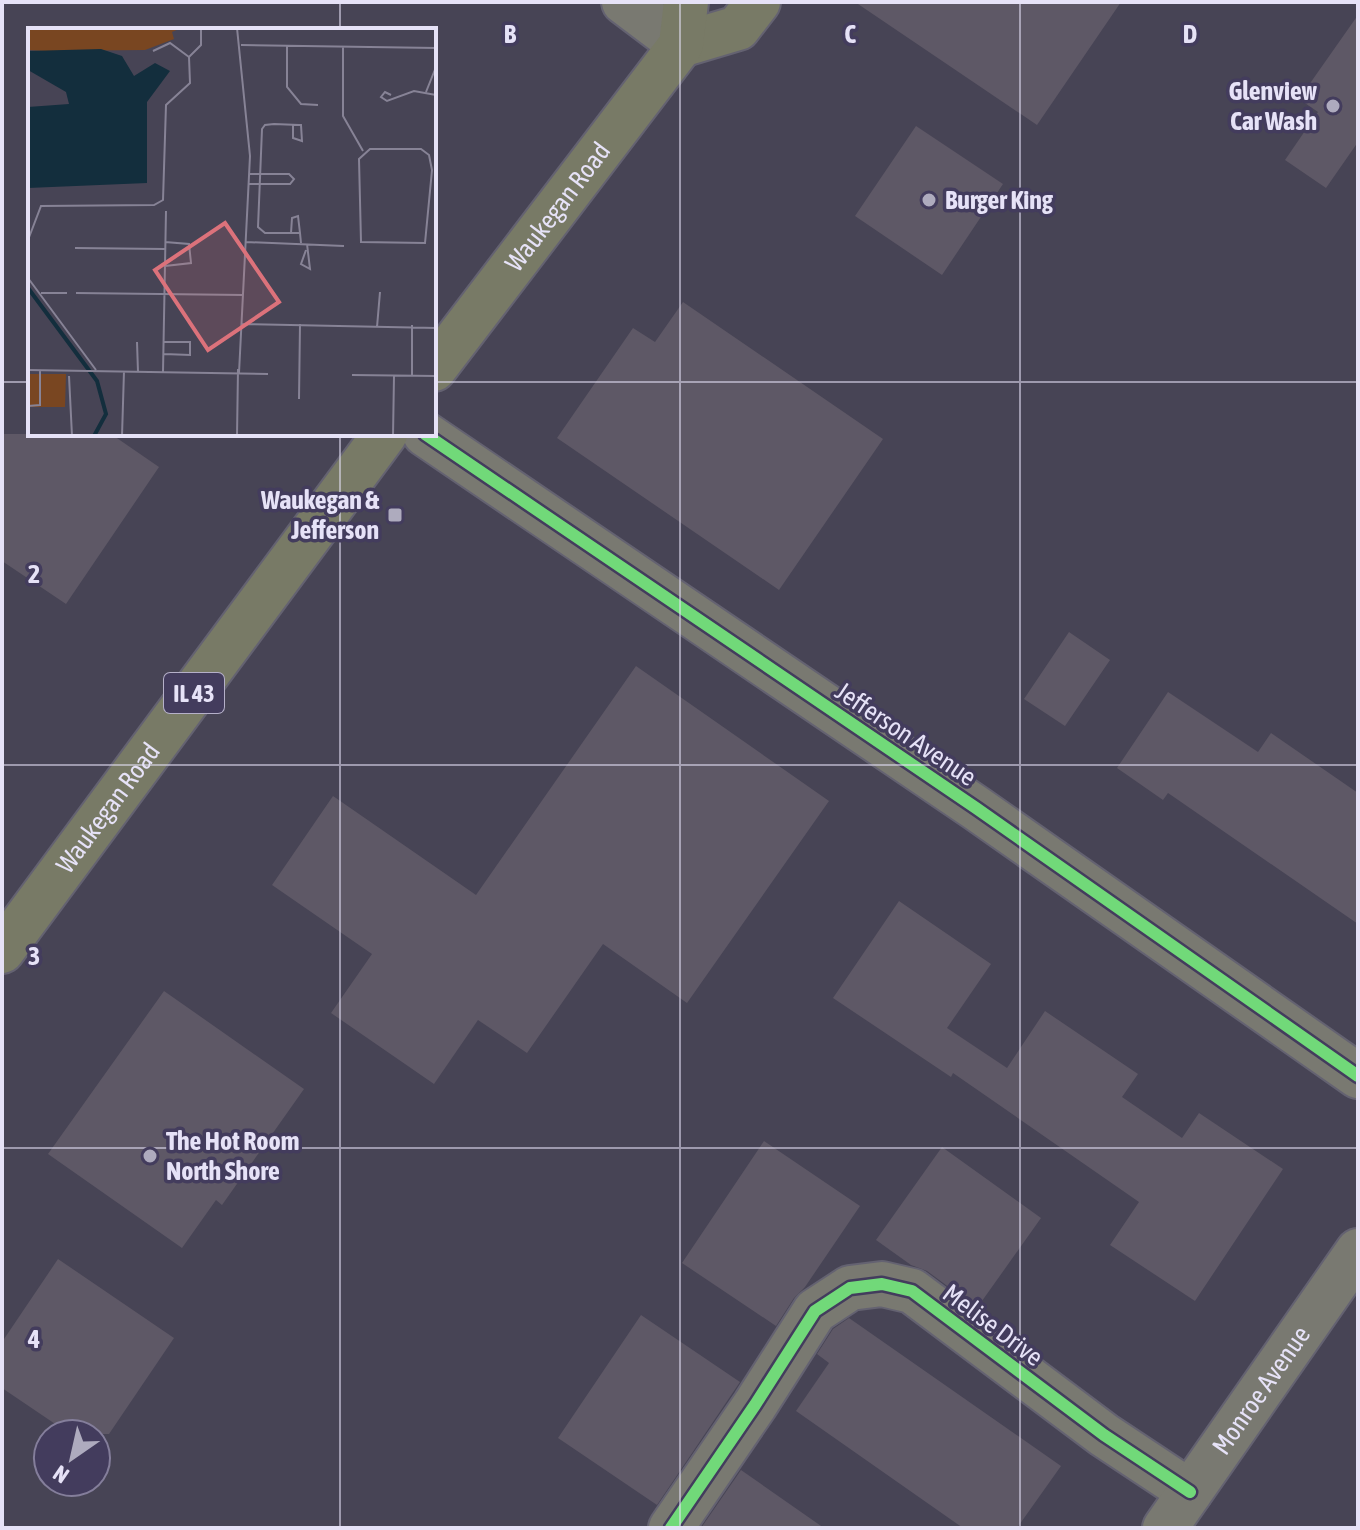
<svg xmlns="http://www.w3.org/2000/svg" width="1360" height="1530" viewBox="0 0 1360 1530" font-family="'Asap Condensed',sans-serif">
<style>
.building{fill:#5e5866}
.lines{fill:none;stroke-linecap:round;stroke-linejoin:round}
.minor-casing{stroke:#646271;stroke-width:48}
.primary-casing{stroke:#646271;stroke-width:48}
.minor{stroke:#797971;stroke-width:44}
.primary{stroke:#787a66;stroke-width:44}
.cycleway-casing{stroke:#433c5d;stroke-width:17}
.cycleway{stroke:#71d979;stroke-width:12}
.grid{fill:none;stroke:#e6e2f7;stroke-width:2;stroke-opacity:0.55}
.poi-dot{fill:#aeabbe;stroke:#433c5d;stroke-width:3}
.labels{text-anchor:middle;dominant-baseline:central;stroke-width:7;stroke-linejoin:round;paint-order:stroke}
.shield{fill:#433c5d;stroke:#b5b0c9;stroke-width:2}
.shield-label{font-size:24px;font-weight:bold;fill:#e6e2f7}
.poi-label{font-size:26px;font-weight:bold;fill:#e6e2f7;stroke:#433c5d;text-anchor:end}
.street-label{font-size:26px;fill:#e6e2f7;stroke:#433c5d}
.inset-river{fill:none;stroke:#132e3d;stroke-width:4}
.inset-road{fill:none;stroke:#878396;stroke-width:2}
.view{fill:#dc727b;fill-opacity:0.15;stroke:#dc727b;stroke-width:4}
.inset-edge{fill:none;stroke:#e6e2f7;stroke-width:4}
.grid-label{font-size:26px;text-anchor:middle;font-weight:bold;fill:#e6e2f7;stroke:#433c5d;stroke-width:7;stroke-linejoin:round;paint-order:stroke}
</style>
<rect width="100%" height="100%" fill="#474455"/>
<path class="building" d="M 855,2 L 1121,2 L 1037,125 Z
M 1358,15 L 1358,142 L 1326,188 L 1285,160 L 1318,112 L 1299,99 Z
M 916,126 L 1003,184 L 942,275 L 855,216 Z
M 683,302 L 883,439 L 779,590 L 557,438 L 633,328 L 655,342 Z
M 2,434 L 111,434 L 159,467 L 66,604 L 2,561 Z
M 1069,632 L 1110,660 L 1065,726 L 1024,699 Z
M 636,666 L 829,801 L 687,1003 L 603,944 L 527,1053 L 478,1020 L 434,1084 L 331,1013 L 372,954 L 272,885 L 333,796 L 476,895 Z
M 1168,692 L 1258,752 L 1271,733 L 1358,793 L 1358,924 L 1168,793 L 1163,800 L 1117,768 Z
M 899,901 L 991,964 L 947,1028 L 1007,1068 L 1045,1011 L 1138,1074 L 1122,1097 L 1182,1138 L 1199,1113 L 1283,1169 L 1195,1301 L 1110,1245 L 1139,1202 L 953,1073 L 951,1077 L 833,998 Z
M 164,991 L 304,1089 L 222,1205 L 216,1200 L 182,1248 L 48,1154 Z
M 764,1141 L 860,1206 L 805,1287 L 794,1298 L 776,1326 L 682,1263 Z
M 942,1147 L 1041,1218 L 977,1308 L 927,1271 L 911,1265 L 876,1240 Z
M 58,1259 L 174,1338 L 109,1434 L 70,1434 L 2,1388 L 2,1342 Z
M 641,1315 L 740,1382 L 657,1505 L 558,1438 Z
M 849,1318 L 1061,1466 L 1017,1528 L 963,1528 L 796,1411 L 829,1363 L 817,1354 L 833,1329 Z
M 741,1470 L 824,1528 L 701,1528 Z"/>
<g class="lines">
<g class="minor-casing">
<g id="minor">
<path d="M 624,2 L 681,45"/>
<path d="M 425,434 L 976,808 L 1358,1076"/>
<path d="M 671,1528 L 755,1405 L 815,1311 L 850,1288 L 882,1284 L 912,1291 L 1104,1435 L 1190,1492"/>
<path id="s1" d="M 1165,1528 L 1358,1251"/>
</g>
</g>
<g class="primary-casing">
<g id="primary">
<path d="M 681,45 L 738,28 L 758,2"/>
<path id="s2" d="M 434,369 L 681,45 L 686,2"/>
<path id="s3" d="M 2,951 L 385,434"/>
</g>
</g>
<use href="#minor" class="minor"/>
<use href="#primary" class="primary"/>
<g class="cycleway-casing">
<path id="cycleway" d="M 425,434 L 976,808 L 1358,1076
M 671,1528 L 755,1405 L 815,1311 L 850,1288 L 882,1284 L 912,1291 L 1104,1435 L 1190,1492"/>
</g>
<use href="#cycleway" class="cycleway"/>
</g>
<path class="grid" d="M 340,2 L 340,30M 680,2 L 680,1528M 1020,2 L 1020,1528M 2,382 L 30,382M 434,382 L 1358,382M 340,434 L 340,1528M 2,765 L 1358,765M 2,1148 L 1358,1148"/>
<g class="poi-dot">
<circle cx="1333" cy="106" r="8"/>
<circle cx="929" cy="200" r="8"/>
<rect x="387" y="507" width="16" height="16" rx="4"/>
<circle cx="150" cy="1156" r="8"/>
</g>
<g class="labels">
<rect class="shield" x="164" y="673" width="60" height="40" rx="6"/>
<g class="shield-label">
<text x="194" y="693">IL 43</text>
</g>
<g class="poi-label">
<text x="1317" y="91">Glenview<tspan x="1317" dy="30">Car Wash</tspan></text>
<text x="945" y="200" text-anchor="start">Burger King</text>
<text x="379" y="500">Waukegan &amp;<tspan x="379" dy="30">Jefferson</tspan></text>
<text x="166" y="1141" text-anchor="start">The Hot Room<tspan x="166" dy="30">North Shore</tspan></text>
</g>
<g class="street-label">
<text stroke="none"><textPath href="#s2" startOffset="204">Waukegan Road</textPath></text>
<text transform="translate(906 734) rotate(34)">Jefferson Avenue</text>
<text stroke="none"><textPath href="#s3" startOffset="178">Waukegan Road</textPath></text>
<text transform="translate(993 1325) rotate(37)">Melise Drive</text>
<text stroke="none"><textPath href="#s1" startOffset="168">Monroe Avenue</textPath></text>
</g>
</g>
<g transform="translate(28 28)">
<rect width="408" height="408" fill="#474455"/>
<path d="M 0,0 L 153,0 L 144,4 L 146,11 L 117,22 L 17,23 L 0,22 ZM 0,346 L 38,346 L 37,379 L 0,379 Z" fill="#794621"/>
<path d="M 73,21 L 94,28 L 106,48 L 127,35 L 142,43 L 119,74 L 119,155 L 0,160 L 0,79 L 41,76 L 38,64 L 0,42 L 0,23 Z" fill="#132e3d"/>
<path class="inset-river" d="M 0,260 L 69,353 L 78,386 L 66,408"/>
<path class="inset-road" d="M 209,0 L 222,128 L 211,345M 213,17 L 408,20M 259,18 L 259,59 L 273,76 L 290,77M 315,19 L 315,88 L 335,123M 125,23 L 142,15 L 161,29 L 173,17 L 173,0M 398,64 L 408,39M 363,67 L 357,64 L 353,69 L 359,73 L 386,63 L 408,67M 265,97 L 265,110 L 274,113 L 273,97 L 271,97 L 246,96 L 237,97 L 234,101 L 230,199 L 237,205 L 272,205 L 273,215M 342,121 L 393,121 L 401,127 L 404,142 L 397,215 L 333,214 L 331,131 ZM 221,156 L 262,156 L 266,151 L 261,146 L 221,146M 263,205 L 264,190 L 270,188 L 272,205M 0,212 L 13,178 L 126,177 L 135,172 L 138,77 L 162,55 L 161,29M 218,214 L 316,218M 47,220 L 137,221M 278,222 L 273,236 L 282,241 L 279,216M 137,238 L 163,235 L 161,216 L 137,214M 0,250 L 68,342M 13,265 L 39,265M 48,265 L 215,267M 214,296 L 408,300M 349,299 L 352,264M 109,314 L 110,344M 136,326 L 162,327 L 162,314 L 136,314M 0,342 L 240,346M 135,344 L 138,183M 324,347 L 408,348M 41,348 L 44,408M 384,348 L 384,297M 271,371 L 272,296M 0,378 L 12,377 L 12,342M 94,408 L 96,343M 209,408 L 210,341M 365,408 L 366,348"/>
<path class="view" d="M 197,195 L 251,274 L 180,322 L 127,242 Z"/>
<rect width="408" height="408" class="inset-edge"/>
</g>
<g class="grid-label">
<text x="510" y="43">B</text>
<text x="850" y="43">C</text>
<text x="1190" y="43">D</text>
<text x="34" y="583">2</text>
<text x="34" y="965">3</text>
<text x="34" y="1348">4</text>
</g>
<rect width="1360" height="1530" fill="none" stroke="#e6e2f7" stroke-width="8"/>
<g transform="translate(72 1458) rotate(214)"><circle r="38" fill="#433c5d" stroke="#847e9b" stroke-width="2"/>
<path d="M0-6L14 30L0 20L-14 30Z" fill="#aeabbe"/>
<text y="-12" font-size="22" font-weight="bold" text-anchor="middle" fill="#e6e2f7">N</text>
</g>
</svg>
